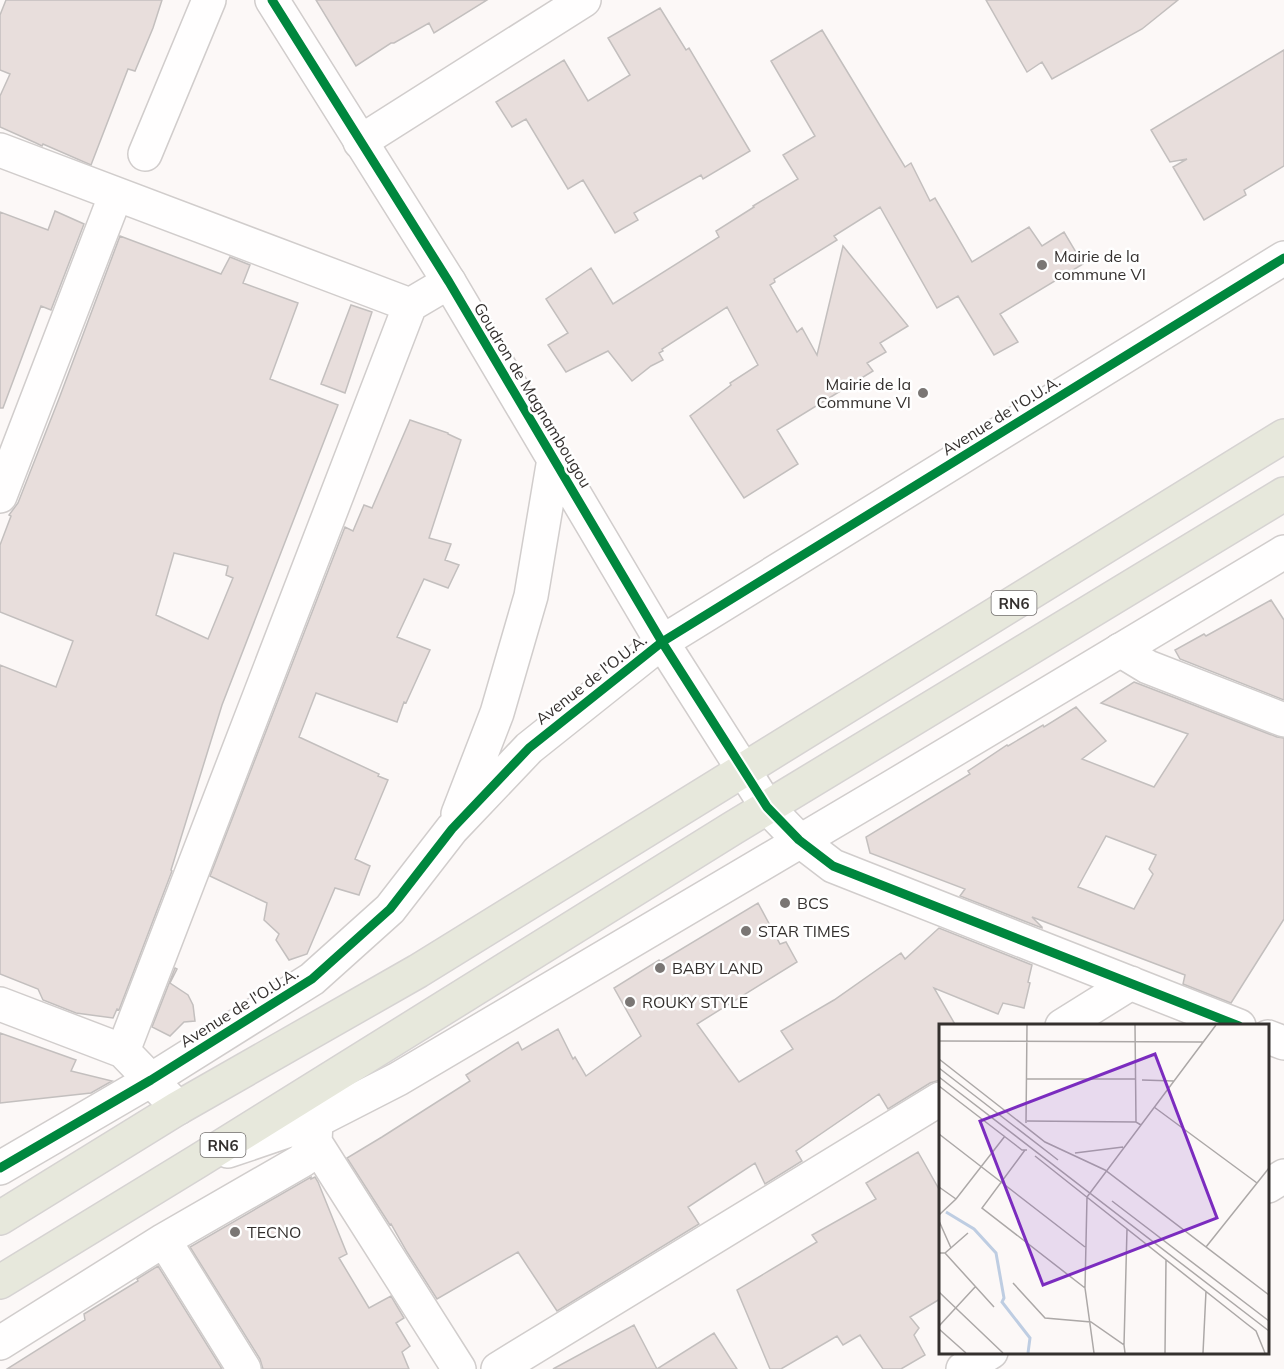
<svg xmlns="http://www.w3.org/2000/svg" width="1284" height="1369" viewBox="0 0 1284 1369" font-family="Mulish,sans-serif">
<style>
.building{fill:#e8dedc;stroke:#c3bfbe;stroke-width:1.5;fill-rule:evenodd}
.lines{fill:none;stroke-linecap:round;stroke-linejoin:round}
.minor-casing{stroke:#d1cdcc;stroke-width:36}
.tertiary-casing{stroke:#d1cdcc;stroke-width:36}
.trunk-casing{stroke:#d6d3d2;stroke-width:36}
.minor{stroke:#fffefe;stroke-width:33}
.tertiary{stroke:#fffefe;stroke-width:33}
.trunk{stroke:#e7e8dc;stroke-width:33}
.cycleway-casing{stroke:#fff;stroke-width:13}
.cycleway{stroke:#00873e;stroke-width:9}
.poi-dot{fill:#7a7674;stroke:#fff;stroke-width:2}
.labels{text-anchor:middle;dominant-baseline:central;stroke-width:5;stroke-linejoin:round;paint-order:stroke}
.shield{fill:#fff;stroke:#716e6d;stroke-width:1.5}
.shield-label{font-size:15px;font-weight:bold;fill:#34302e}
.poi-label{font-size:16px;fill:#34302e;stroke:#fff;text-anchor:start}
.street-label{font-size:16px;fill:#34302e;stroke:#fff}
.inset-river{fill:none;stroke:#becde2;stroke-width:3}
.inset-road{fill:none;stroke:#aca8a7;stroke-width:1.5}
.view{fill:#7b2cbf;fill-opacity:0.15;stroke:#7b2cbf;stroke-width:3}
.inset-edge{fill:none;stroke:#34302e;stroke-width:3}
</style>
<rect width="100%" height="100%" fill="#fcf8f7"/>
<path class="building" d="M 6,0 L 162,0 L 153,28 L 135,71 L 128,69 L 91,165 L 43,144 L 42,146 L 36,143 L 0,127 L 0,96 L 10,74 L 0,70 L 0,15 Z
M 316,0 L 487,0 L 434,33 L 429,23 L 394,43 L 391,43 L 356,66 Z
M 986,0 L 1178,0 L 1142,29 L 1052,79 L 1042,62 L 1027,72 Z
M 660,8 L 686,50 L 689,48 L 750,151 L 703,179 L 701,175 L 634,213 L 638,220 L 615,233 L 583,180 L 568,189 L 526,119 L 512,127 L 496,102 L 564,60 L 588,101 L 630,75 L 608,38 Z
M 822,30 L 905,167 L 911,163 L 930,201 L 935,198 L 972,262 L 1029,227 L 1042,246 L 1064,232 L 1083,264 L 1000,314 L 1018,342 L 994,355 L 958,296 L 937,308 L 880,207 L 834,236 L 837,240 L 774,279 L 775,282 L 770,285 L 797,332 L 802,328 L 817,355 L 843,246 L 908,326 L 880,343 L 886,352 L 867,363 L 873,371 L 777,430 L 798,464 L 744,498 L 690,416 L 731,385 L 730,383 L 758,365 L 727,307 L 662,349 L 663,351 L 659,353 L 663,360 L 651,366 L 632,381 L 608,351 L 566,372 L 548,345 L 568,333 L 546,299 L 591,268 L 613,304 L 719,237 L 716,231 L 754,207 L 753,206 L 798,179 L 783,155 L 815,136 L 771,61 Z
M 1284,50 L 1284,166 L 1244,190 L 1246,195 L 1204,220 L 1173,167 L 1187,159 L 1170,162 L 1151,130 Z
M 55,211 L 84,224 L 51,310 L 41,306 L 3,408 L 0,408 L 0,212 L 48,230 Z
M 120,236 L 221,274 L 230,257 L 250,265 L 243,283 L 298,303 L 270,379 L 338,405 L 222,705 L 171,870 L 172,871 L 119,1010 L 117,1009 L 113,1018 L 76,1013 L 43,1000 L 38,989 L 0,974 L 0,665 L 56,687 L 73,641 L 0,612 L 0,545 L 11,516 L 9,515 L 18,503 L 60,396 ZM 174,553 L 228,566 L 226,575 L 233,578 L 208,639 L 156,615 Z
M 351,305 L 372,312 L 345,393 L 321,384 Z
M 410,420 L 448,433 L 448,434 L 461,440 L 429,538 L 451,544 L 445,560 L 459,565 L 448,588 L 424,579 L 397,637 L 430,650 L 406,703 L 404,702 L 397,722 L 316,693 L 299,737 L 379,774 L 378,776 L 388,780 L 355,859 L 370,866 L 359,895 L 335,888 L 307,954 L 289,960 L 276,940 L 279,934 L 264,920 L 267,903 L 210,876 L 345,527 L 353,531 L 364,505 L 372,508 Z
M 1271,600 L 1284,620 L 1284,700 L 1180,659 L 1175,650 L 1204,634 L 1206,636 Z
M 1134,682 L 1277,737 L 1284,738 L 1284,919 L 1231,1003 L 1183,984 L 1185,975 L 1032,917 L 1042,927 L 1042,928 L 960,896 L 965,889 L 870,853 L 866,837 L 970,774 L 968,771 L 1007,745 L 1008,746 L 1043,725 L 1044,727 L 1076,707 L 1106,741 L 1082,759 L 1154,787 L 1188,734 L 1101,703 ZM 1106,836 L 1156,855 L 1149,869 L 1153,874 L 1134,909 L 1078,887 Z
M 758,903 L 780,944 L 786,942 L 797,962 L 697,1024 L 739,1082 L 793,1049 L 781,1031 L 834,1000 L 901,953 L 905,959 L 939,928 L 1032,965 L 1028,982 L 1030,983 L 1024,1008 L 1003,1003 L 998,1014 L 934,988 L 956,1026 L 940,1026 L 940,1080 L 930,1083 L 888,1109 L 879,1094 L 796,1151 L 802,1161 L 765,1184 L 755,1163 L 688,1207 L 699,1224 L 557,1311 L 518,1252 L 437,1299 L 407,1252 L 391,1224 L 390,1225 L 347,1158 L 382,1137 L 470,1081 L 466,1075 L 518,1042 L 522,1050 L 558,1029 L 573,1059 L 575,1057 L 586,1076 L 641,1036 L 614,988 L 659,960 L 660,962 Z
M 175,968 L 177,969 L 170,983 L 188,995 L 193,1005 L 195,1021 L 184,1022 L 170,1036 L 152,1027 Z
M 0,1033 L 76,1060 L 71,1071 L 112,1081 L 91,1093 L 0,1103 Z
M 918,1152 L 940,1191 L 940,1299 L 910,1317 L 919,1328 L 914,1335 L 925,1355 L 901,1369 L 883,1369 L 860,1335 L 843,1345 L 837,1336 L 781,1369 L 770,1369 L 737,1290 L 817,1242 L 812,1235 L 876,1199 L 866,1183 Z
M 311,1177 L 311,1179 L 315,1177 L 318,1182 L 347,1254 L 339,1258 L 369,1308 L 391,1296 L 404,1318 L 396,1323 L 410,1346 L 402,1352 L 409,1369 L 263,1369 L 260,1359 L 190,1247 Z
M 158,1266 L 222,1369 L 7,1369 L 85,1320 L 84,1314 L 138,1281 L 137,1279 Z
M 634,1325 L 657,1369 L 714,1333 L 737,1369 L 553,1369 Z"/>
<g class="lines">
<g class="minor-casing">
<path id="minor" d="M 360,142 L 584,0
M 0,150 L 410,305
M 145,154 L 209,0
M 0,496 L 116,194
M 1120,650 L 1148,667 L 1284,720
M 767,807 L 799,840 L 833,866 L 1239,1026
M 0,1004 L 123,1051 L 178,1108
M 1062,1026 L 1131,983
M 1268,1037 L 1284,1043
M 123,1051 L 410,305 L 449,282
M 315,1142 L 459,1369
M 1268,1186 L 1284,1176
M 164,1240 L 244,1369
M 0,1343 L 164,1240 L 303,1160 L 315,1142 L 316,1121
M 498,1369 L 940,1099
M 963,1369 L 991,1352"/>
</g>
<g class="tertiary-casing">
<path id="tertiary" d="M 272,0 L 449,282 L 662,642 L 767,807
M 458,814 L 497,713 L 531,596 L 554,459
M 228,1151 L 316,1121 L 398,1079 L 892,787 L 1284,552
M 0,1168 L 151,1080 L 312,979 L 390,909 L 452,829 L 529,748 L 662,642 L 1284,258"/>
</g>
<g class="trunk-casing">
<path id="trunk" d="M 0,1218 L 178,1108 L 418,971 L 1284,436
M 0,1282 L 198,1161 L 733,828 L 1284,494"/>
</g>
<use href="#minor" class="minor"/>
<use href="#tertiary" class="tertiary"/>
<use href="#trunk" class="trunk"/>
<g class="cycleway-casing">
<path id="cycleway" d="M 272,0 L 449,282 L 662,642 L 767,807 L 799,840 L 833,866 L 1239,1026
M 0,1168 L 151,1080 L 312,979 L 390,909 L 452,829 L 529,748 L 662,642 L 1284,258"/>
</g>
<use href="#cycleway" class="cycleway"/>
</g>
<g class="poi-dot">
<circle cx="1042" cy="265" r="6"/>
<circle cx="923" cy="393" r="6"/>
<circle cx="785" cy="903" r="6"/>
<circle cx="746" cy="931" r="6"/>
<circle cx="660" cy="968" r="6"/>
<circle cx="630" cy="1002" r="6"/>
<circle cx="235" cy="1232" r="6"/>
</g>
<g class="labels">
<g class="shield">
<rect x="991.5" y="591" width="45" height="24" rx="4.5"/>
<rect x="200.5" y="1133" width="45" height="24" rx="4.5"/>
</g>
<g class="shield-label">
<text x="1014" y="603">RN6</text>
<text x="223" y="1145">RN6</text>
</g>
<g class="poi-label">
<text x="1054" y="256">Mairie de la<tspan x="1054" dy="18">commune VI</tspan></text>
<text x="911" y="384" text-anchor="end">Mairie de la<tspan x="911" dy="18">Commune VI</tspan></text>
<text x="797" y="903">BCS</text>
<text x="758" y="931">STAR TIMES</text>
<text x="672" y="968">BABY LAND</text>
<text x="642" y="1002">ROUKY STYLE</text>
<text x="247" y="1232">TECNO</text>
</g>
<g class="street-label">
<text transform="translate(533 395) rotate(59)">Goudron de Magnambougou</text>
<text transform="translate(1001 415) rotate(-32)">Avenue de l'O.U.A.</text>
<text transform="translate(591 679) rotate(-38)">Avenue de l'O.U.A.</text>
<text transform="translate(239 1007) rotate(-32)">Avenue de l'O.U.A.</text>
</g>
</g>
<g transform="translate(939 1024)">
<rect width="330" height="330" fill="#fcf8f7"/>
<path class="inset-river" d="M 7,188 L 35,205 L 57,229 L 65,274 L 63,278 L 91,314 L 89,329"/>
<path class="inset-road" d="M 196,1 L 197,98M 0,17 L 264,18M 0,35 L 106,118 L 166,146 L 330,271M 0,44 L 119,136M 0,53 L 330,307M 88,55 L 197,55M 203,56 L 235,57M 0,62 L 83,126 L 88,126M 215,83 L 318,159M 88,97 L 197,98 L 202,101M 87,99 L 88,1M 0,110 L 146,223M 86,126 L 43,184 L 146,264M 136,129 L 184,123M 96,132 L 308,300 L 317,307 L 326,329M 0,163 L 17,175M 173,177 L 330,297M 0,191 L 17,175 L 66,112M 0,197 L 12,224M 267,223 L 330,144M 0,229 L 6,229 L 29,209M 6,229 L 55,283M 74,259 L 106,294 L 152,298 L 185,321 L 186,329M 0,268 L 64,329M 0,302 L 37,262M 0,305 L 27,329M 185,321 L 188,205M 155,329 L 146,264 L 148,173 L 277,1M 226,329 L 227,236M 264,329 L 267,267"/>
<path class="view" d="M 216,30 L 278,194 L 104,261 L 41,97 Z"/>
<rect width="330" height="330" class="inset-edge"/>
</g>
</svg>
